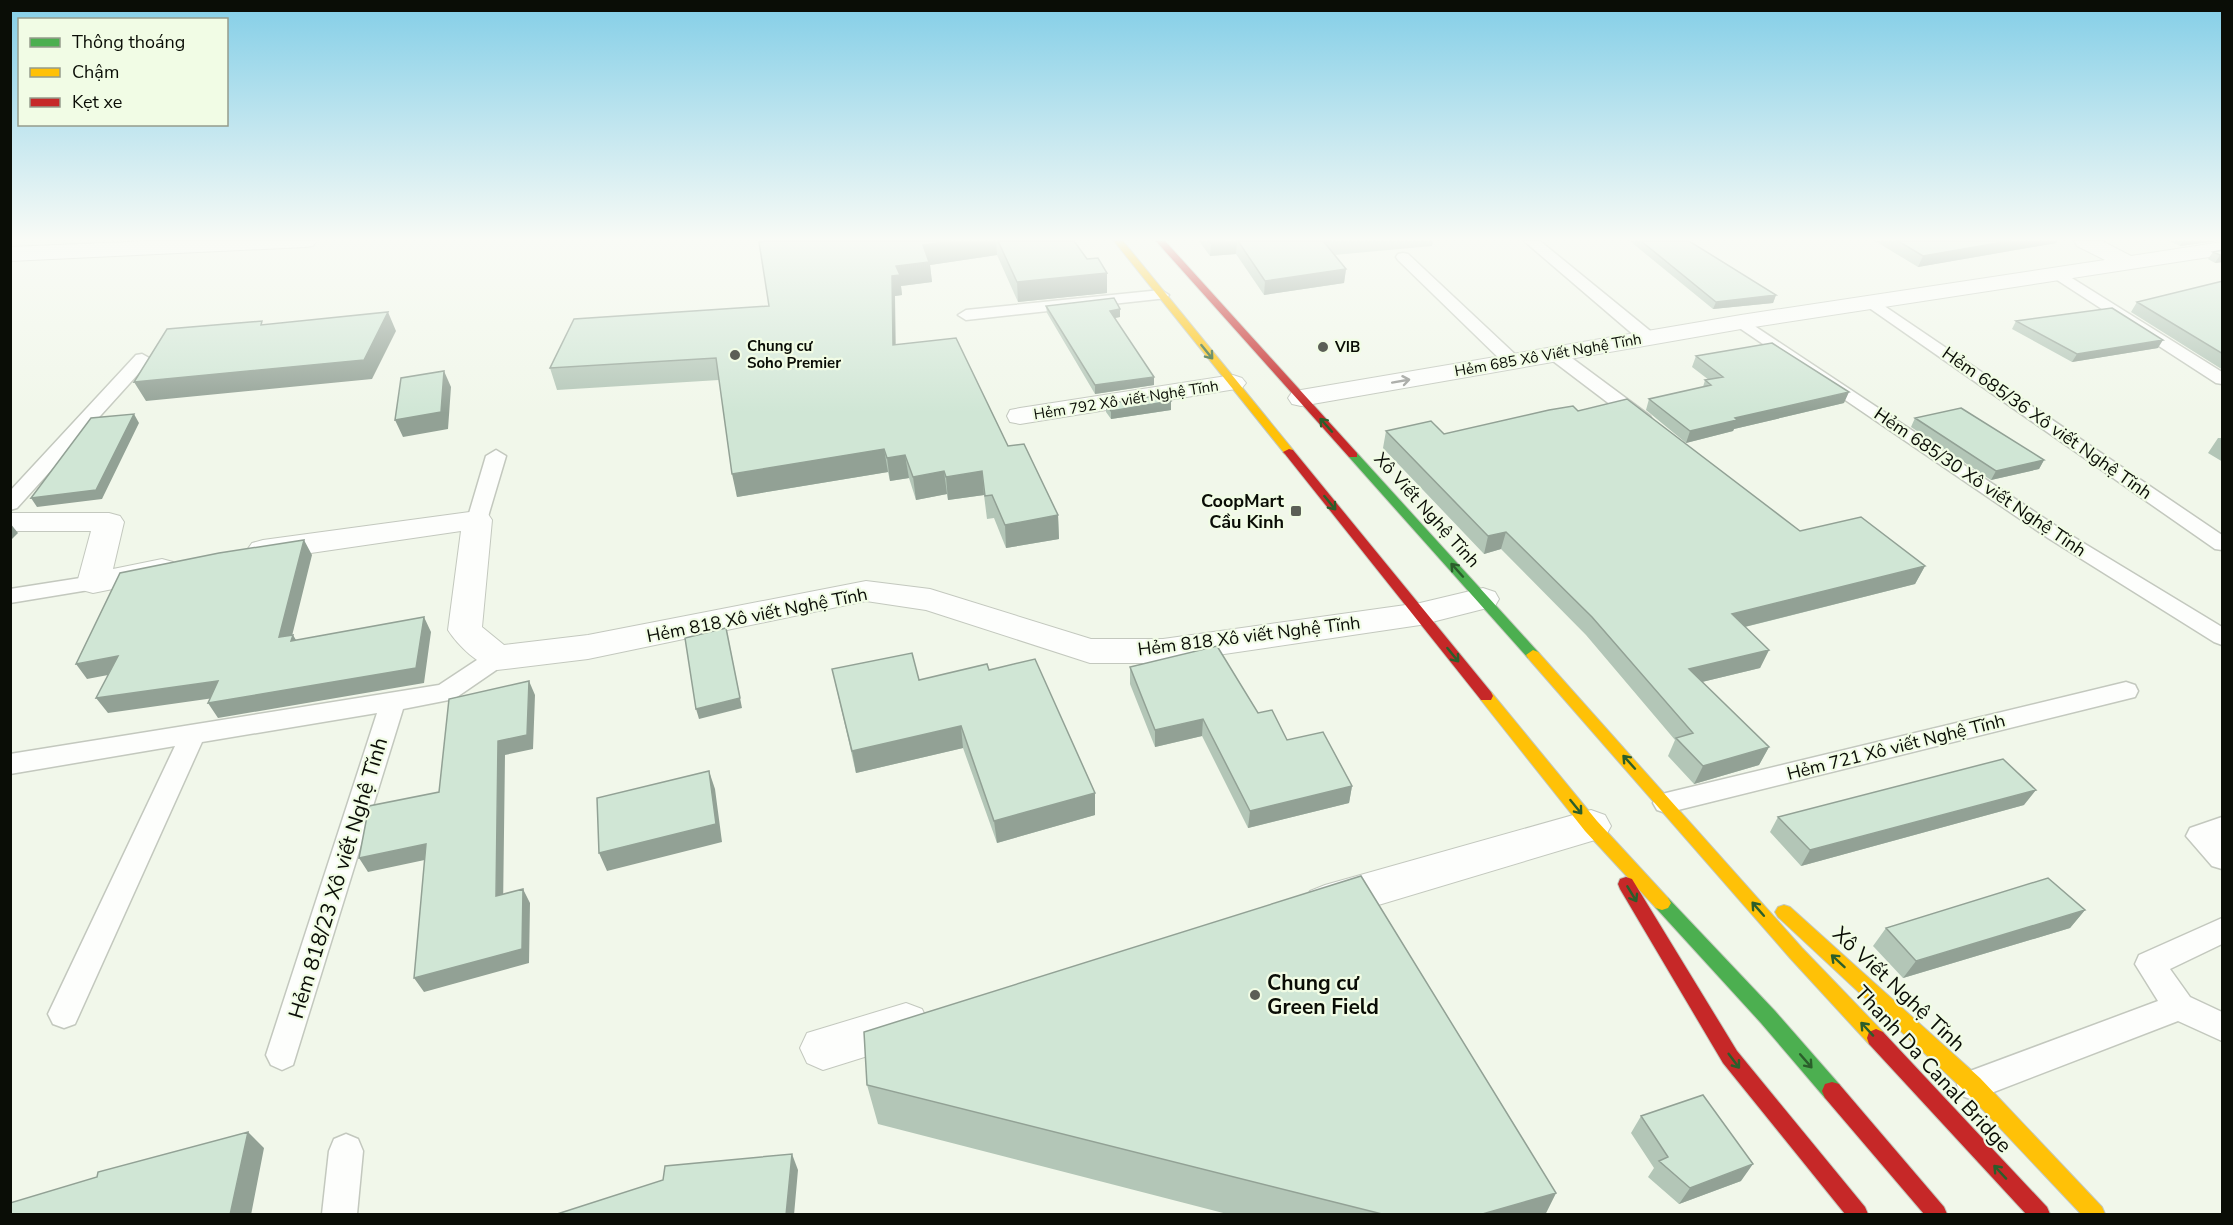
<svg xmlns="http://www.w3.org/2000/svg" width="2233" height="1225" viewBox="0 0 2233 1225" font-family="'Nunito Sans',sans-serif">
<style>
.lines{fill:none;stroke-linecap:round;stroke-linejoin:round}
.lane-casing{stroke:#c3c8be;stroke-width:3}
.street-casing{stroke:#c3c8be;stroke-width:2}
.fast-casing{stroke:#c3c8be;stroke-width:2}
.slow-casing{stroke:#c3c8be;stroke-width:2}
.jam-casing{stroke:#c3c8be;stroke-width:2}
.lane{fill:#fdfefc;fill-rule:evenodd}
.street{fill:#fdfefc;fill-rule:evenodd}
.fast{fill:#4caf50;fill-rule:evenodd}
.slow{fill:#ffc107;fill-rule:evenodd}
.jam{fill:#c62828;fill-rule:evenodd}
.wall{fill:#b3c6b7}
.shaded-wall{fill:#92a195}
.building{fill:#d0e6d5;stroke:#92a195;stroke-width:1.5}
.oneway{stroke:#2b5e2b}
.oneway2{stroke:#9c9e9a}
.poi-dot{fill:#5b5f56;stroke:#f1fce5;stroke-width:2}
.labels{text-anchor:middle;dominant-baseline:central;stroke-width:4.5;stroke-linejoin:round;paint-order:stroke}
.far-poi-label{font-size:15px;font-weight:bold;fill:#0a0d06;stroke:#f1fce5;text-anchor:start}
.far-street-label{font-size:15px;fill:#0a0d06;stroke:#f1fce5}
.street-label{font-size:18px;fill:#0a0d06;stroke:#f1fce5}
.poi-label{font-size:18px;font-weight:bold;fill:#0a0d06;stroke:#f1fce5;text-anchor:end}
.near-street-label{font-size:21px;fill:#0a0d06;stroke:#f1fce5}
.near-poi-label{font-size:21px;font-weight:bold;fill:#0a0d06;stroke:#f1fce5;text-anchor:start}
</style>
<rect width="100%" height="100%" fill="#f1f7ea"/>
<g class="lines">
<g class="lane-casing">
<path id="lane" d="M 1524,241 L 1540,241 L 1654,334 L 1656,338 L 1654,342 L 1642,342 Z
M 1403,253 L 1408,254 L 1518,357 L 1521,361 L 1518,365 L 1506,365 L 1398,260 L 1396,257 L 1398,254 Z
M 2059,270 L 2222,372 L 2222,384 L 2216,383 L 2054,278 L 2051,275 Z
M 1161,290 L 1169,295 L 1167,298 L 966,320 L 958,315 L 966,310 Z
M 1871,297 L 2222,535 L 2222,550 L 2215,549 L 1865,305 L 1863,302 Z
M 1741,317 L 2062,530 L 2222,627 L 2222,645 L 2214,642 L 2048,538 L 1735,325 L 1733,322 Z
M 1555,349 L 1561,350 L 1650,416 L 1652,420 L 1650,424 L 1636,424 L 1549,358 L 1546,354 L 1549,350 Z
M 142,354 L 151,359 L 148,363 L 17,508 L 10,510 L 10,491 L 136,355 Z
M 496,450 L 506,456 L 487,520 L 484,524 L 470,524 L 467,520 L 486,456 Z
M 93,576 L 101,578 L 104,583 L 101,588 L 10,603 L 10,589 Z
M 497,650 L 505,652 L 509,658 L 505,664 L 454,699 L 403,709 L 293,1065 L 282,1070 L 271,1065 L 266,1055 L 377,713 L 202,742 L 75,1024 L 64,1028 L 53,1024 L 48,1014 L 175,746 L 10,774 L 10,754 L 439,685 L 489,652 Z
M 2126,682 L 2135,685 L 2138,691 L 2135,697 L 1666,813 L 1657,810 L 1653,803 L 1657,796 L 1666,793 Z
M 2222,817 L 2222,869 L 2212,866 L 2186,836 L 2190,828 Z
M 2222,918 L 2222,944 L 2170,969 L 2190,997 L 2222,1012 L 2222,1041 L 2178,1021 L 1973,1100 L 1962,1096 L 1957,1085 L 1962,1074 L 2158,1001 L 2135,964 L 2139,955 Z
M 346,1134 L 358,1139 L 363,1151 L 357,1214 L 322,1214 L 329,1151 L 334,1139 Z"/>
</g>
<g class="street-casing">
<path id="street" d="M 150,241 L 316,241 L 313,246 L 305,247 L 10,261 L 10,247 Z
M 2074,241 L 2102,241 L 2131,256 L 2222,242 L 2222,255 L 1741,329 L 1301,406 L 1292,404 L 1288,398 L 1292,392 L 1301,390 L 1741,315 L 2105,260 L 2077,246 Z
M 1233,375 L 1242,378 L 1246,383 L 1242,388 L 1020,424 L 1010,422 L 1007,416 L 1010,410 L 1020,408 Z
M 477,511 L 488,514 L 492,520 L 482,627 L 504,645 L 588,635 L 866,581 L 930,589 L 1091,639 L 1163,639 L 1420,603 L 1483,588 L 1495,592 L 1499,599 L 1495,606 L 1420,625 L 1163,663 L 1090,663 L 926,610 L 866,601 L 588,659 L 497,670 C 478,664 459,647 448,630 L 461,531 L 263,560 L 252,557 L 247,550 L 252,543 L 263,540 Z
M 10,513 L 109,513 L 120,516 L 124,522 L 113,569 L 162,559 L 173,562 L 178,569 L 173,576 L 162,579 L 93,593 L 82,590 L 77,583 L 91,531 L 10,531 Z
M 1591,810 L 1605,815 L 1611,826 L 1605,837 L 1325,921 L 1310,915 L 1304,903 L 1310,891 L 1325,885 Z
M 906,1003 L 922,1009 L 929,1024 L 922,1039 L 823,1070 L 807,1063 L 800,1048 L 807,1033 Z"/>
</g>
<g class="fast-casing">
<path id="fast" d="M 1353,452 L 1357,453 L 1538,652 L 1540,655 L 1538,658 L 1528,658 L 1349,457 L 1349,453 Z
M 1662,896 L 1668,898 L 1775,1011 L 1839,1084 L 1842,1091 L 1839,1098 L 1832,1100 L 1825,1098 L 1761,1023 L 1656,908 L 1653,903 L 1656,898 Z"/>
</g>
<g class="slow-casing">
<path id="slow" d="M 1114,241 L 1123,241 L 1293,450 L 1293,454 L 1285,454 Z
M 1533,650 L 1538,652 L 1802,948 L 1883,1032 L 1885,1038 L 1883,1044 L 1876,1047 L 1869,1044 L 1790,958 L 1528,658 L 1526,655 Z
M 1486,691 L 1491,692 L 1597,821 L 1668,898 L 1671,903 L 1668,908 L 1662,910 L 1656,908 L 1585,831 L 1481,700 L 1479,696 L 1481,692 Z
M 1784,905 L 1790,907 L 1980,1078 L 2102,1207 L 2105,1214 L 2081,1214 L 1966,1092 L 1778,917 L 1775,912 L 1778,907 Z"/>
</g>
<g class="jam-casing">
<path id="jam" d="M 1156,241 L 1165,241 L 1357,453 L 1357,457 L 1349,457 Z
M 1289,449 L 1293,450 L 1491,692 L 1493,696 L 1491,700 L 1481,700 L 1285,454 L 1283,452 Z
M 1626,877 L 1632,879 L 1737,1051 L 1865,1207 L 1868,1214 L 1845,1214 L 1723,1063 L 1620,889 L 1618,884 L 1620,879 Z
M 1876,1029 L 1883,1032 L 2047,1207 L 2050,1214 L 2026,1214 L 1869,1044 L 1867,1038 L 1869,1032 Z
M 1832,1082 L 1839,1084 L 1944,1207 L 1947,1214 L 1924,1214 L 1825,1098 L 1822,1091 L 1825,1084 Z"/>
</g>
<use href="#lane" class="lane"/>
<use href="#street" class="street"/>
<use href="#fast" class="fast"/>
<use href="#slow" class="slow"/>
<use href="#jam" class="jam"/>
</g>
<path class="wall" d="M 767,241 L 1074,241 L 1087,259 L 1107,273 L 1107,293 L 1018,302 L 997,255 L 930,265 L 932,282 L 901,286 L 902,295 L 895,296 L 895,344 L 1008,446 L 1058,515 L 1059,539 L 1006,548 L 994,518 L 987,519 L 984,495 L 948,500 L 947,494 L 916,500 L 909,478 L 890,481 L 888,472 L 737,497 L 719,380 L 557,390 L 550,368 L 769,306 Z
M 1199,241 L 1433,241 L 1432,246 L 1334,255 L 1346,269 L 1344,283 L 1264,295 L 1236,254 L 1210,256 Z
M 1631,241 L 1689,241 L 1776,295 L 1773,303 L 1713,309 L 1631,242 Z
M 1875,241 L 2057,241 L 2056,243 L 1918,267 Z
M 2169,241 L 2216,241 L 2180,246 Z
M 2223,250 L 2223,262 L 2215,263 L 2208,259 L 2213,252 Z
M 2223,281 L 2223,370 L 2131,312 L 2137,302 Z
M 1046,306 L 1120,317 L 1114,318 L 1154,385 L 1095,394 L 1047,313 Z
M 2016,321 L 2158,348 L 2072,362 L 2012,329 Z
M 1696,356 L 1844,403 L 1734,429 L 1733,431 L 1686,443 L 1646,410 L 1649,399 L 1703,387 L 1705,380 L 1709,380 L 1692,367 Z
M 1106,404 L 1171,410 L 1111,419 L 1106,412 Z
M 1578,411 L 1800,531 L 1925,566 L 1915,584 L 1745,627 L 1769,650 L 1760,668 L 1702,682 L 1769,747 L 1759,765 L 1694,784 L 1668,756 L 1675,740 L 1586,635 L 1501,549 L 1484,554 L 1383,448 L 1386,431 L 1444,434 Z
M 1915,418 L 2044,460 L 2039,469 L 1991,480 L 1911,427 Z
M 2218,438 L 2223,438 L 2223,462 L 2208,453 Z
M 1130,667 L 1258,713 L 1287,740 L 1352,786 L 1349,803 L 1248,828 L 1202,736 L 1155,747 L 1130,684 Z
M 832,669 L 919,680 L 989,670 L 1095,815 L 997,843 L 963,748 L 856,773 Z
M 2024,805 L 1801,866 L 1770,832 L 1778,817 Z
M 2085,910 L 2070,928 L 1903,978 L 1873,946 L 1886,928 Z
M 867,1085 L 1556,1193 L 1545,1215 L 1231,1215 L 878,1124 Z
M 1641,1116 L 1741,1181 L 1679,1204 L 1648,1177 L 1654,1168 L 1631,1133 Z"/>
<path class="shaded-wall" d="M 952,241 L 996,241 L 997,255 L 930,265 L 932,282 L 901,286 L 902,295 L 895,296 L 896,366 L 893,345 L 892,276 L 896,266 L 923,245 Z
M 1225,241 L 1237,241 L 1236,254 L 1210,256 L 1211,243 Z
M 2009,241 L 2057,241 L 2056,243 L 1918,267 L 1923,256 Z
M 2183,241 L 2216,241 L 2180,246 Z
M 2220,255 L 2223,255 L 2223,262 L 2215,263 Z
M 1346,269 L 1344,283 L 1264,295 L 1265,281 Z
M 1107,273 L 1107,293 L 1018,302 L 1017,282 Z
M 1776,295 L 1773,303 L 1713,309 L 1716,302 Z
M 1120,309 L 1120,317 L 1110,319 L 1110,311 Z
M 388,312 L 396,331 L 372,379 L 146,401 L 134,382 Z
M 2163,340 L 2158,348 L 2072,362 L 2077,354 Z
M 444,371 L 451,387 L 448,429 L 403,437 L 395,420 Z
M 1154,377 L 1154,385 L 1095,394 L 1095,385 Z
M 1849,392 L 1844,403 L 1734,429 L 1733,431 L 1686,443 L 1690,431 L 1735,418 Z
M 1171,401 L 1171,410 L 1111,419 L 1111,411 Z
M 134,414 L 139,423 L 102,499 L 37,507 L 31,498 Z
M 884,449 L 888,472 L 737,497 L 732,474 Z
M 905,455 L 909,478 L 890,481 L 887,458 Z
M 2044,460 L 2039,469 L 1991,480 L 1996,471 Z
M 944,471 L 947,494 L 916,500 L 913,477 Z
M 982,471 L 984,495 L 948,500 L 946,477 Z
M 1058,515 L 1059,539 L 1006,548 L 1005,525 Z
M 10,523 L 18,533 L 10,541 Z
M 1506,532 L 1501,549 L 1484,554 L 1488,536 Z
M 304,540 L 312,555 L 291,640 L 293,635 L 302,650 L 279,637 Z
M 1925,566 L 1915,584 L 1724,632 L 1732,614 Z
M 424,617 L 431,632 L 424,683 L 218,718 L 208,703 Z
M 726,628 L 742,708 L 699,719 L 696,709 Z
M 1769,650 L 1760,668 L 1681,687 L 1689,669 Z
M 118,656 L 129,671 L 87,679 L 76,664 Z
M 218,681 L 228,696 L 108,713 L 96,698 Z
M 529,681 L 535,695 L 533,749 L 505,755 L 503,910 L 496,896 L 498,741 Z
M 1203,719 L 1202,736 L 1155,747 L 1155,730 Z
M 961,726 L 963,748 L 856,773 L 852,751 Z
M 1769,747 L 1759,765 L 1694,784 L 1703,766 Z
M 709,771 L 715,789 L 722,842 L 607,871 L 599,853 Z
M 1352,786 L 1349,803 L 1248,828 L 1250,811 Z
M 2036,790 L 2024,805 L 1801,866 L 1810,850 Z
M 1095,793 L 1095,815 L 997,843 L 994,821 Z
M 426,844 L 434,858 L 368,872 L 359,858 Z
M 523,889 L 530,903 L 529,963 L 424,992 L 414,978 Z
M 2085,910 L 2070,928 L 1903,978 L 1916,961 Z
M 248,1132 L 264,1148 L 251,1215 L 230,1215 Z
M 792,1154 L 798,1170 L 794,1215 L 786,1215 Z
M 1753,1164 L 1741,1181 L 1679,1204 L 1690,1188 Z
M 1556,1193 L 1545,1215 L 1479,1215 Z"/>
<path class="building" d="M 767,241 L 952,241 L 923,245 L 929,262 L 896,266 L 900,275 L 892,276 L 893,345 L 956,338 L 1008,446 L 1024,444 L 1058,515 L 1005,525 L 992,495 L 985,496 L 982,471 L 946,477 L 944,471 L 913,477 L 905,455 L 887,458 L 884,449 L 732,474 L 716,358 L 550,368 L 574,319 L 769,306 L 759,242 Z
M 998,241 L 1074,241 L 1087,259 L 1098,258 L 1107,273 L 1017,282 Z
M 1210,241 L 1225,241 L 1211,243 Z
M 1238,241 L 1332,241 L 1324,242 L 1346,269 L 1265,281 Z
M 1641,241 L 1689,241 L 1776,295 L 1716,302 Z
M 1898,241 L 2009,241 L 1923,256 Z
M 2223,250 L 2223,255 L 2220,255 L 2213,252 Z
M 2223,281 L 2223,354 L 2137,302 Z
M 1114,298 L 1120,309 L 1110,311 L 1154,377 L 1095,385 L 1046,306 Z
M 2112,308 L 2163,340 L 2077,354 L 2016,321 Z
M 388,312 L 364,360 L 134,382 L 167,329 L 262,321 L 261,325 Z
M 1772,343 L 1849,392 L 1735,418 L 1737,420 L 1690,431 L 1649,399 L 1711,385 L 1705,380 L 1723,377 L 1696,356 Z
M 444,371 L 441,412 L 395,420 L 401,378 Z
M 1166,394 L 1171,401 L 1111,411 L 1106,404 Z
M 1627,399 L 1800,531 L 1861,517 L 1925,566 L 1732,614 L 1769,650 L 1689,669 L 1769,747 L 1703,766 L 1676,738 L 1693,733 L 1592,617 L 1506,532 L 1488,536 L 1386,431 L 1431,421 L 1444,434 L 1549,410 L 1573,406 L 1578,411 Z
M 1961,408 L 2044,460 L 1996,471 L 1915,418 Z
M 134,414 L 96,490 L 31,498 L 91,418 Z
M 304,540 L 279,637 L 293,635 L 291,641 L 424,617 L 416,668 L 208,703 L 218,681 L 96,698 L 118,656 L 76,664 L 120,573 L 219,553 Z
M 726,628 L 740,698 L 696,709 L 685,638 Z
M 1217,646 L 1258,713 L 1272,710 L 1287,740 L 1323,732 L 1352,786 L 1250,811 L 1203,719 L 1155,730 L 1130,667 Z
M 912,653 L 919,680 L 987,664 L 989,670 L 1035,659 L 1095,793 L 994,821 L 961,726 L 852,751 L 832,669 Z
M 529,681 L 527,735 L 498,741 L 496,896 L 523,889 L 522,949 L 414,978 L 426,844 L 359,858 L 369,806 L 439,792 L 449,699 Z
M 2003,759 L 2036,790 L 1810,850 L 1778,817 Z
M 709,771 L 716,824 L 599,853 L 597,798 Z
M 1361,876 L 1556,1193 L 1479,1215 L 1386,1215 L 867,1085 L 864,1032 Z
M 2048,878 L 2085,910 L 1916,961 L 1886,928 Z
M 1703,1095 L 1753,1164 L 1690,1188 L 1659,1161 L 1668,1157 L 1641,1116 Z
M 248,1132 L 230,1215 L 10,1215 L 10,1203 L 97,1177 L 98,1172 Z
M 792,1154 L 786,1215 L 554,1215 L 663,1180 L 665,1166 Z"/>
<defs><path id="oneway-shaft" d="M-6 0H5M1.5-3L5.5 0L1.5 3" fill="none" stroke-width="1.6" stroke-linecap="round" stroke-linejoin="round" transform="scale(1.5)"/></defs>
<g class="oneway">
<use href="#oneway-shaft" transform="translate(1207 352) rotate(51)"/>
<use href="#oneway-shaft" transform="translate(1326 425) rotate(-132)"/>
<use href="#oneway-shaft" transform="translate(1330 503) rotate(51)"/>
<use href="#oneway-shaft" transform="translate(1457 570) rotate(-132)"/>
<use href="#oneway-shaft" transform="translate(1453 655) rotate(51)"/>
<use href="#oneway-shaft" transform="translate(1629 762) rotate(-132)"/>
<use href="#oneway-shaft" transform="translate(1576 807) rotate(51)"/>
<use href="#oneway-shaft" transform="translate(1632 894) rotate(59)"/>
<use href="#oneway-shaft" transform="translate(1758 909) rotate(-131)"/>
<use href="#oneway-shaft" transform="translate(1838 961) rotate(-137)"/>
<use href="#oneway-shaft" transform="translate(1867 1029) rotate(-133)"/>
<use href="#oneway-shaft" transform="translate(1734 1061) rotate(53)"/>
<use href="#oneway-shaft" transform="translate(1806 1061) rotate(49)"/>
<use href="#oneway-shaft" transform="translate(2000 1172) rotate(-133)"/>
</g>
<use class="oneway2" href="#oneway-shaft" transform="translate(1401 381) rotate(-10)"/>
<linearGradient id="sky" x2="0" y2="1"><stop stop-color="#83cee7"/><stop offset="0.58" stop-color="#f9fbf6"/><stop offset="1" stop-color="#f9fbf6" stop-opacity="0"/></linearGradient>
<rect width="2233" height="413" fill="url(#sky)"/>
<g class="poi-dot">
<circle cx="1323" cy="347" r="6"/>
<circle cx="735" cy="355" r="6"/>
<rect x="1290" y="505" width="12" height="12" rx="3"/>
<circle cx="1255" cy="995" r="6"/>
</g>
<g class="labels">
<g class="far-poi-label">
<text x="747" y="346">Chung cư<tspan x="747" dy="17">Soho Premier</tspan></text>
<text x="1335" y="347">VIB</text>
</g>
<g class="far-street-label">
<text transform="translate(1548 355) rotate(-10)">Hẻm 685 Xô Viết Nghệ Tĩnh</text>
<text transform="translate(1126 400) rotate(-9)">Hẻm 792 Xô viết Nghệ Tĩnh</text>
</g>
<g class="street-label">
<text transform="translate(2047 423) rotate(35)">Hẻm 685/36 Xô viết Nghệ Tĩnh</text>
<text transform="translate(1980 482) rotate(34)">Hẻm 685/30 Xô viết Nghệ Tĩnh</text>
<text transform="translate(1427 510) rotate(48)">Xô Viết Nghệ Tĩnh</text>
<text transform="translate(757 615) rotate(-11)">Hẻm 818 Xô viết Nghệ Tĩnh</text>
<text transform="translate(1249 636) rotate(-7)">Hẻm 818 Xô viết Nghệ Tĩnh</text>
<text transform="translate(1896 747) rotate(-14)">Hẻm 721 Xô viết Nghệ Tĩnh</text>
</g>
<g class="poi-label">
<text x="1284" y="501">CoopMart<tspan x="1284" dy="21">Cầu Kinh</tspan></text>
</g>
<g class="near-street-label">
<text transform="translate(338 878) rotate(-73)">Hẻm 818/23 Xô viết Nghệ Tĩnh</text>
<text transform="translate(1899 989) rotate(43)">Xô Viết Nghệ Tĩnh</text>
<text transform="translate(1933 1069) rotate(47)">Thanh Da Canal Bridge</text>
</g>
<g class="near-poi-label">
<text x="1267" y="983">Chung cư<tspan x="1267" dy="24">Green Field</tspan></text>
</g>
</g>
<rect width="2233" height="1225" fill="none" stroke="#0a0d06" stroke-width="24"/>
<rect x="18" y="18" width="210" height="108" fill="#f1fce5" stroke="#959c8c" stroke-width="1.5"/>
<rect x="30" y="38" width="30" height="9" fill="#4caf50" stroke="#959c8c" stroke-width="1.5"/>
<text x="72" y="48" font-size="18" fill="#0a0d06">Thông thoáng</text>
<rect x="30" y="68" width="30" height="9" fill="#ffc107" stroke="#959c8c" stroke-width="1.5"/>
<text x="72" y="78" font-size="18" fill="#0a0d06">Chậm</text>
<rect x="30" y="98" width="30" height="9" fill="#c62828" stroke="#959c8c" stroke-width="1.5"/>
<text x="72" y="108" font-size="18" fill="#0a0d06">Kẹt xe</text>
</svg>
